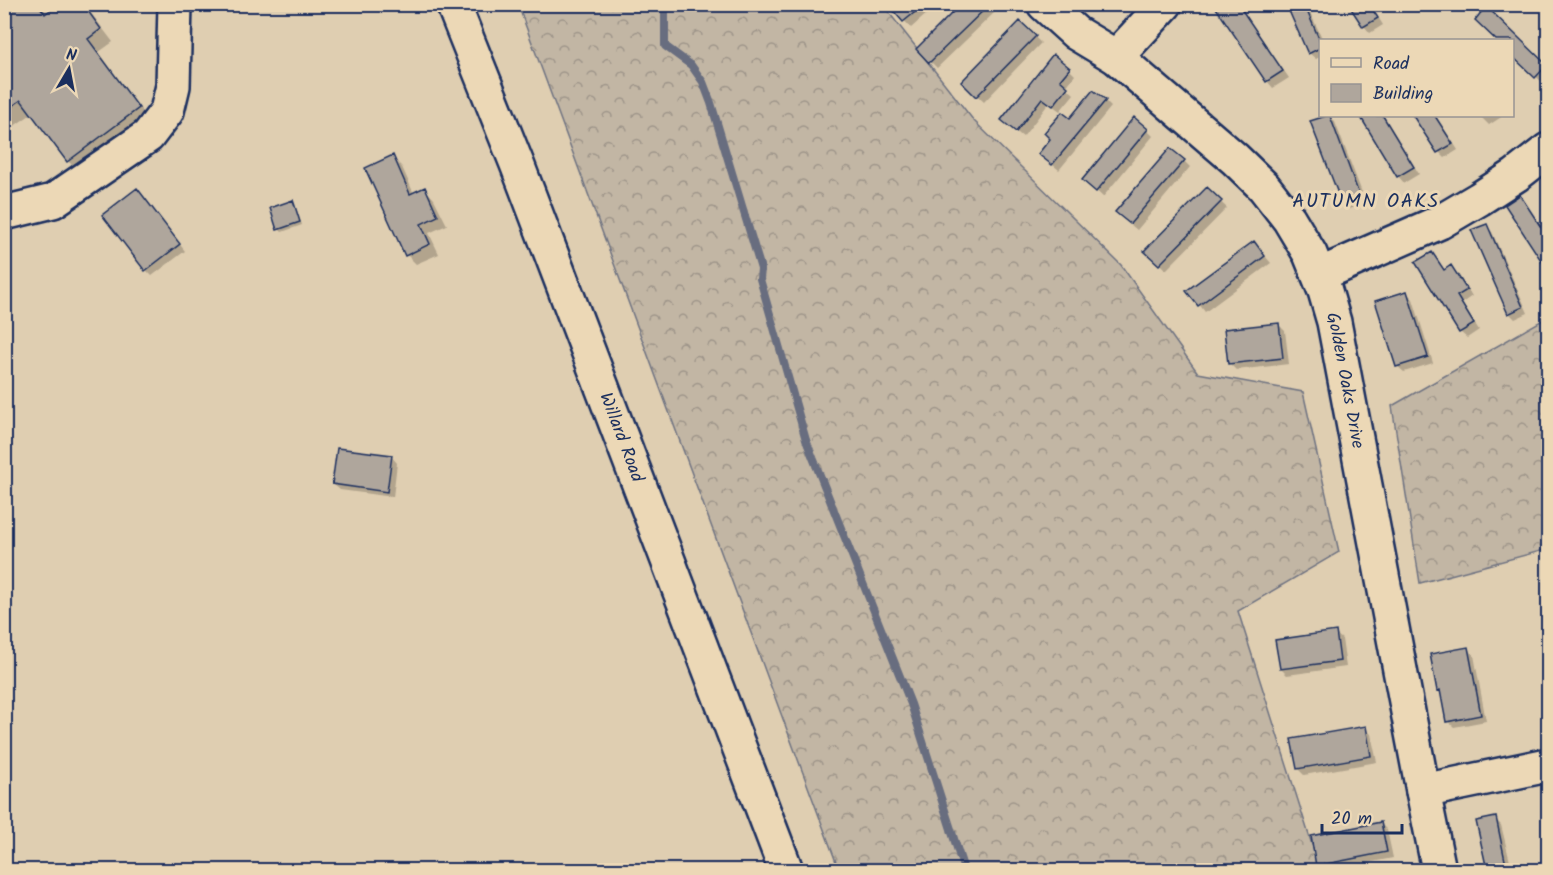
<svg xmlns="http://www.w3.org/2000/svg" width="1553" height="875" viewBox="0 0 1553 875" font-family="Kalam,sans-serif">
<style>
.forest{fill:url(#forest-crowns);stroke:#6e7281;stroke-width:1.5}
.shadow{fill:#0003}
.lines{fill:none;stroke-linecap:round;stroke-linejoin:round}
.stream{stroke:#686d7f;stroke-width:8}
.building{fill:#afa69c;stroke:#1b2f5e;stroke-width:1.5}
.minor-casing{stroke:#1b2f5e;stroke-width:38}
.minor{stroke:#ecd8b6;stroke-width:33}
.labels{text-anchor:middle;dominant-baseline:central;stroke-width:6;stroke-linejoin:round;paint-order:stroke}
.street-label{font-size:18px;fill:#1b2f5e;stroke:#ecd8b6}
.neighbourhood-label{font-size:20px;letter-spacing:1.5px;fill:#1b2f5e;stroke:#ecd8b6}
</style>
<defs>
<pattern id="forest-crowns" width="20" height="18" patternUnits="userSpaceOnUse" patternTransform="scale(1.5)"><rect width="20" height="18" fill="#c2b6a4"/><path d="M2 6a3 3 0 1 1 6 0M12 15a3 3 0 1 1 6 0" fill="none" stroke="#9d9489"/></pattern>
</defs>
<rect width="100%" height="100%" fill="#dfceb1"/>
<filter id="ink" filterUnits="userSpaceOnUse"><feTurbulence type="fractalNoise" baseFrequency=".0167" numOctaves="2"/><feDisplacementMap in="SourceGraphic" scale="12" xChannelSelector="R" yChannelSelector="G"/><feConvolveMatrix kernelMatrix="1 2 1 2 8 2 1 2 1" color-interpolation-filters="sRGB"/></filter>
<g filter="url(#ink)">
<path class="forest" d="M 518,5 L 883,5 L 974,121 L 1121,265 L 1198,373 L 1303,392 L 1339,552 L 1238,611 L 1320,870 L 839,870 Z
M 1548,317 L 1548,549 L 1420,583 L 1392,406 Z"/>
<path class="shadow" d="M 4,4 L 40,4 L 47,14 L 61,4 L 84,4 L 113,42 L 99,52 L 150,122 L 80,173 L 68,161 L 33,113 L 4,133 Z
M 898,4 L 938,4 L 911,28 L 893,8 Z
M 988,4 L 995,12 L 937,68 L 918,49 Z
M 1224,4 L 1239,5 L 1289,78 L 1273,88 L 1267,81 L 1218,8 Z
M 1287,4 L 1306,4 L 1323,40 L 1320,40 L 1320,57 L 1316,59 L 1309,53 Z
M 1350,4 L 1370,4 L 1383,25 L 1370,33 L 1364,26 Z
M 1412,4 L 1423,4 L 1416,9 Z
M 1534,4 L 1548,4 L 1548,14 Z
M 1486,9 L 1548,68 L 1548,77 L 1543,83 L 1512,54 L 1512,40 L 1498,40 L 1477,20 Z
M 1020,23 L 1041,43 L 984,102 L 963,82 Z
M 1069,69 L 1075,75 L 1066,87 L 1074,94 L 1060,111 L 1049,103 L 1023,137 L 1009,126 Z
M 1105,101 L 1111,107 L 1059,170 L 1047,160 L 1070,120 Z
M 1329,116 L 1335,122 L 1366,203 L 1349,209 L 1343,203 L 1312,122 Z
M 1361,116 L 1384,116 L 1419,174 L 1404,183 L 1398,176 Z
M 1415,116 L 1436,116 L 1458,150 L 1445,158 L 1439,152 Z
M 1480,116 L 1503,116 L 1489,125 Z
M 1147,130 L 1153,136 L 1103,197 L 1091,186 Z
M 392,157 L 402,167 L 414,194 L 425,189 L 434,199 L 447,225 L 429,233 L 439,254 L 416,264 L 407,255 Z
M 1184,161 L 1190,167 L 1137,230 L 1124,219 Z
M 1207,189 L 1227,208 L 1166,270 L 1146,251 Z
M 143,197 L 185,251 L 152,276 L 146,270 Z
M 1520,197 L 1526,204 L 1548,237 L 1548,268 L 1507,206 Z
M 292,201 L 295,204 L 302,225 L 282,232 L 279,229 L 272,209 Z
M 1486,225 L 1492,232 L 1528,313 L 1515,319 L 1509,313 Z
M 1254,243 L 1271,263 L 1205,312 L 1189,291 Z
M 1432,254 L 1438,260 L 1445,271 L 1451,267 L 1458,274 L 1472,296 L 1462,303 L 1479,330 L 1467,338 L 1460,332 Z
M 1407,293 L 1413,299 L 1433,363 L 1404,372 L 1397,366 Z
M 1278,324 L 1285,331 L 1289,364 L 1236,370 L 1230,364 Z
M 391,456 L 397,463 L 393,497 L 340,490 L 333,484 Z
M 1335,633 L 1342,639 L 1346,667 L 1287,675 L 1281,669 Z
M 1467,648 L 1474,655 L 1486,721 L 1454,727 L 1447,721 L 1442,695 L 1438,690 Z
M 1365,728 L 1371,734 L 1377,762 L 1304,775 L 1298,769 Z
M 1495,819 L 1501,825 L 1512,870 L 1488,870 L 1478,822 Z
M 1381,824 L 1387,830 L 1393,858 L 1329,870 L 1323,870 L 1318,865 Z"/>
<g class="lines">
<path class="stream" d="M 665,4 L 665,46 L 691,65 L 703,82 L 711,103 L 761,269 L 760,279 L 806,440 L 911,704 L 964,870"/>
</g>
<path class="building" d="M 4,4 L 38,4 L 45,14 L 58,4 L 83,4 L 101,29 L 88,39 L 139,108 L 67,162 L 21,100 L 4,112 Z
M 896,4 L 925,4 L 903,22 L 891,8 Z
M 961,4 L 990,4 L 929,63 L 916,49 Z
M 1221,4 L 1238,4 L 1283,71 L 1266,82 L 1216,8 Z
M 1286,4 L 1304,4 L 1320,41 L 1320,48 L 1308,54 Z
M 1348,4 L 1369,4 L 1378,18 L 1363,27 Z
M 1486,6 L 1547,65 L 1535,78 L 1512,56 L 1512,40 L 1496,40 L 1475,20 Z
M 1020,21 L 1036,36 L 976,97 L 961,82 Z
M 1053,54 L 1070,68 L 1060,80 L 1068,87 L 1053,106 L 1042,98 L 1016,132 L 1001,120 Z
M 1093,90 L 1106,100 L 1052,165 L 1038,154 L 1050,139 L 1044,133 L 1062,112 L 1070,118 Z
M 1326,116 L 1330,116 L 1360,197 L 1342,204 L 1310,121 Z
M 1360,116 L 1383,116 L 1414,167 L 1397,177 Z
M 1413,116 L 1435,116 L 1453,144 L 1437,153 Z
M 1134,117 L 1148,129 L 1096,192 L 1082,180 Z
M 1170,148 L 1185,160 L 1130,224 L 1115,212 Z
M 393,155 L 410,194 L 425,187 L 438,216 L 421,224 L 430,244 L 405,256 L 365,168 Z
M 1207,187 L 1222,201 L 1159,265 L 1144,251 Z
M 137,188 L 180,244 L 145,271 L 102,215 Z
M 1520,195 L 1548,238 L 1548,271 L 1505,205 Z
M 293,200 L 300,222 L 277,230 L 270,208 Z
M 1487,224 L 1523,307 L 1508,314 L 1471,230 Z
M 1254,241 L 1265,256 L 1198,306 L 1186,291 Z
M 1432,252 L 1444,270 L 1451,265 L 1467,290 L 1457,296 L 1474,324 L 1459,333 L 1415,262 Z
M 1407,291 L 1428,357 L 1396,367 L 1375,301 Z
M 1279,323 L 1283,358 L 1228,364 L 1224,329 Z
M 337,448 L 392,455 L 387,492 L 332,484 Z
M 1336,631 L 1340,661 L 1280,669 L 1275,640 Z
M 1468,647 L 1481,715 L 1446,722 L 1440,690 L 1437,691 L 1430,654 Z
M 1366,726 L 1371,756 L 1297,769 L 1291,739 Z
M 1496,817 L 1507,870 L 1487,870 L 1476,821 Z
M 1381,822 L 1387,852 L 1316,866 L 1311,836 Z"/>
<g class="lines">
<g class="minor-casing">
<g id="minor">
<path id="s1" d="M 453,4 L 517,164 L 786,870"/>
<path id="s2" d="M 1044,4 L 1076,33 L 1116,57 L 1235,159 L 1264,187 L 1289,219 L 1310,254 L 1325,291 L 1334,322 L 1423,791 L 1439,870"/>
<path d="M 1116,57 L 1165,4"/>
<path d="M 4,213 L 53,201 L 148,136 L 167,111 L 173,86 L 175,4"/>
<path d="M 1319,275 L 1440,222 L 1479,199 L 1516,175 L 1548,150"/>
<path d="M 1423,791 L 1548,765"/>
</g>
</g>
<use href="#minor" class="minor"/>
</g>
</g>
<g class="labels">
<g class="street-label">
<text stroke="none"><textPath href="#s2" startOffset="500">Golden Oaks Drive</textPath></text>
<text stroke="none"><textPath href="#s1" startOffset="465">Willard Road</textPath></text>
</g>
<g class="neighbourhood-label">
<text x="1366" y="202">AUTUMN OAKS</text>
</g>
</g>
<rect width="1553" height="875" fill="none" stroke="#ecd8b6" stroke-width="24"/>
<rect x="12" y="12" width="1529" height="851" fill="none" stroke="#1b2f5e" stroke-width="2" filter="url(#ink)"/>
<rect x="1319" y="39" width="195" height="78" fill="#ecd8b6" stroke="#989493" stroke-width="1.5"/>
<rect x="1331" y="58" width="30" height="9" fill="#ecd8b6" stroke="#989493" stroke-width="1.5"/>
<text x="1373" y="69" font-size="18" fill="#1b2f5e">Road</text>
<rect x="1331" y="84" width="30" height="18" fill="#afa69c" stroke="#989493" stroke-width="1.5"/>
<text x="1373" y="99" font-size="18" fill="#1b2f5e">Building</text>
<g transform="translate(69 69) rotate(10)" stroke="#ecd8b6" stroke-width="4.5" paint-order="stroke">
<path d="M0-4.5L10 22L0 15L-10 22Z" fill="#1b2f5e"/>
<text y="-9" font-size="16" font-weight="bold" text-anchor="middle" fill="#1b2f5e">N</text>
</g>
<path d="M1322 824v9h80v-9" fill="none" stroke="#1b2f5e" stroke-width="3"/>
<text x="1331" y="824" font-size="18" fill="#1b2f5e" stroke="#ecd8b6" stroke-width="4.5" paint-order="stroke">20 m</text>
</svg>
